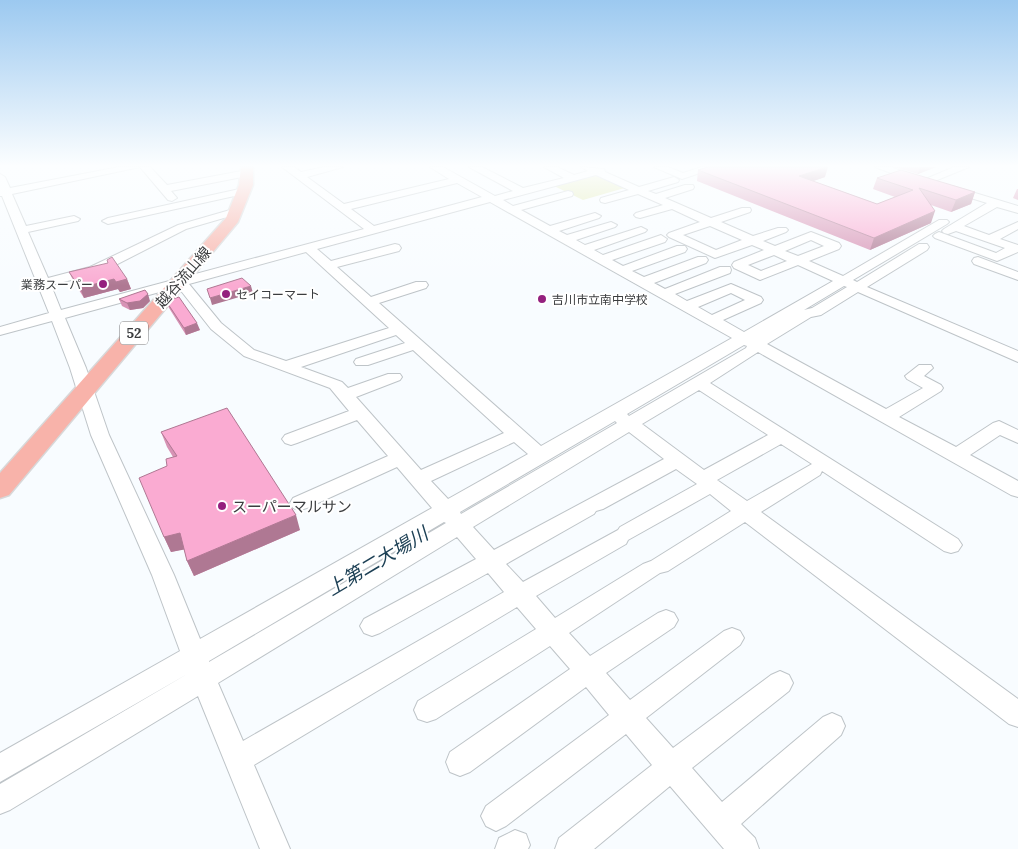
<svg xmlns="http://www.w3.org/2000/svg" width="1018" height="849" viewBox="0 0 1018 849" font-family="Lora,'Noto Sans JP',serif">
<style>
.green{fill:#dde6a4}
.lines{fill:none;stroke-linecap:round;stroke-linejoin:round}
.stream{stroke:#cbe9fd;stroke-width:5.5}
.minor-casing{stroke:#bec4c8;stroke-width:2}
.major-casing{stroke:#d8d8d9;stroke-width:3}
.minor{fill:#fff;fill-rule:evenodd}
.major{fill:#f8b3aa;fill-rule:evenodd}
.wall{fill:#d793b5}
.shaded-wall{fill:#af7893}
.building{fill:#faabd2;stroke:#af7893}
.poi-dot{fill:#94207e;stroke:#fff;stroke-width:2}
.labels{text-anchor:middle;dominant-baseline:central;stroke-width:4;stroke-linejoin:round;paint-order:stroke}
.far-poi-label{font-size:12px;fill:#3b3d3f;stroke:#fff;text-anchor:start}
.shield{fill:#fff;stroke:#767779;stroke-width:1}
.shield-label{font-size:14px;font-weight:bold;fill:#3b3d3f}
.street-label{font-size:15px;fill:#3b3d3f;stroke:#fff}
.poi-label{font-size:15px;fill:#3b3d3f;stroke:#fff;text-anchor:start}
.near-water-label{font-size:19px;font-style:italic;fill:#1d4055;stroke:#fff}
</style>
<rect width="100%" height="100%" fill="#f8fcff"/>
<path class="green" d="M 596,174 L 628,187 L 583,200 L 552,185 Z"/>
<g class="lines">
<path class="stream" d="M 0,784 L 88,731"/>
<g class="minor-casing">
<path id="minor" d="M 119,167 L 150,167 L 167,185 L 247,170 L 252,173 L 247,176 L 171,191 L 177,198 L 172,201 L 168,200 L 140,167 L 12,194 L 26,226 L 74,216 L 80,219 L 78,221 L 28,232 L 48,278 L 90,267 L 178,225 L 237,208 L 242,211 L 241,213 L 186,229 L 100,273 L 51,285 L 61,310 L 364,229 L 282,167 L 294,167 L 301,172 L 324,167 L 343,167 L 307,177 L 344,204 L 449,179 L 430,167 L 443,167 L 495,196 L 513,191 L 469,167 L 482,167 L 523,188 L 564,178 L 544,167 L 557,167 L 574,175 L 588,171 L 581,167 L 604,169 L 605,172 L 639,187 L 674,177 L 679,180 L 678,182 L 648,191 L 656,194 L 685,185 L 693,185 L 694,187 L 693,189 L 665,198 L 711,218 L 742,208 L 750,208 L 751,210 L 750,212 L 721,222 L 753,236 L 778,228 L 786,228 L 788,230 L 786,232 L 763,241 L 775,246 L 811,232 L 839,243 L 841,246 L 839,249 L 809,261 L 843,276 L 939,220 L 947,220 L 949,222 L 947,224 L 853,280 L 857,282 L 919,244 L 927,244 L 929,247 L 927,250 L 867,287 L 1018,351 L 1018,362 L 858,292 L 821,315 L 811,317 L 767,344 L 886,409 L 923,388 L 907,379 L 905,376 L 919,365 L 931,365 L 933,368 L 924,376 L 941,385 L 943,388 L 941,391 L 899,417 L 956,447 L 993,423 L 999,421 L 1018,430 L 1018,443 L 1000,435 L 970,455 L 1018,481 L 1018,497 L 1011,495 L 758,352 L 710,383 L 958,539 L 962,545 L 958,551 L 951,553 L 944,551 L 822,471 L 820,475 L 761,512 L 1018,699 L 1018,727 L 1009,724 L 745,522 L 668,571 L 660,573 L 569,633 L 590,656 L 658,613 L 666,610 L 674,613 L 678,620 L 674,627 L 606,673 L 630,700 L 724,631 L 732,628 L 740,631 L 744,638 L 740,645 L 646,718 L 673,748 L 771,675 L 780,671 L 789,675 L 793,683 L 789,691 L 692,768 L 722,802 L 823,717 L 832,713 L 841,717 L 845,726 L 841,735 L 741,824 L 755,838 L 759,849 L 724,849 L 670,786 L 594,849 L 555,849 L 559,838 L 652,765 L 626,734 L 506,826 L 496,831 L 486,826 L 481,816 L 486,806 L 609,715 L 586,687 L 470,772 L 460,776 L 450,772 L 446,762 L 450,752 L 570,669 L 550,646 L 436,719 L 427,722 L 418,719 L 414,710 L 418,701 L 536,629 L 517,607 L 254,765 L 290,849 L 260,849 L 198,696 L 10,810 L 0,814 L 0,784 L 189,673 L 0,782 L 0,753 L 180,651 L 152,575 L 91,435 L 70,368 L 52,321 L 0,335 L 0,327 L 49,313 L 2,196 L 0,196 L 0,174 L 5,177 L 10,188 ZM 596,175 L 629,190 L 601,198 L 600,200 L 601,202 L 605,203 L 638,194 L 663,205 L 636,213 L 634,215 L 636,217 L 640,218 L 672,209 L 700,222 L 669,233 L 667,235 L 669,237 L 715,258 L 752,245 L 764,250 L 734,262 L 732,265 L 734,268 L 760,280 L 798,265 L 833,281 L 744,332 L 723,320 L 761,303 L 763,300 L 761,297 L 731,284 L 687,301 L 675,294 L 730,273 L 731,270 L 730,267 L 720,267 L 665,289 L 654,283 L 706,263 L 708,260 L 706,257 L 698,257 L 644,277 L 632,271 L 685,252 L 687,249 L 685,246 L 677,246 L 623,266 L 612,260 L 665,242 L 667,239 L 661,235 L 603,255 L 594,250 L 645,232 L 647,230 L 641,227 L 585,245 L 576,240 L 615,227 L 617,225 L 611,222 L 567,235 L 559,231 L 599,218 L 601,216 L 595,213 L 550,226 L 521,210 L 572,196 L 573,194 L 572,192 L 568,191 L 513,206 L 503,200 ZM 457,183 L 482,197 L 374,226 L 351,209 ZM 490,202 L 732,338 L 541,446 L 379,303 L 426,288 L 428,285 L 426,282 L 416,282 L 371,297 L 337,267 L 399,251 L 401,248 L 399,245 L 395,244 L 331,261 L 317,249 ZM 710,226 L 742,240 L 716,250 L 683,235 ZM 811,240 L 824,246 L 798,256 L 785,251 ZM 306,252 L 389,328 L 286,361 L 254,350 L 221,323 L 189,284 ZM 774,255 L 787,261 L 761,271 L 748,265 ZM 844,286 L 847,287 L 812,308 L 804,310 ZM 178,287 L 211,329 L 244,356 L 330,388 L 349,411 L 285,435 L 282,439 L 285,443 L 291,445 L 297,443 L 357,420 L 388,456 L 293,498 L 290,503 L 293,508 L 300,510 L 307,508 L 397,467 L 432,508 L 200,639 L 174,575 L 109,435 L 86,368 L 65,318 ZM 731,293 L 745,300 L 712,315 L 698,307 ZM 396,335 L 405,343 L 356,359 L 354,362 L 356,365 L 368,365 L 413,350 L 504,433 L 421,470 L 356,397 L 400,380 L 402,377 L 400,374 L 388,374 L 348,388 L 342,382 L 301,367 ZM 744,345 L 747,346 L 746,348 L 629,416 L 627,414 ZM 699,390 L 768,435 L 704,470 L 642,424 ZM 615,421 L 617,423 L 461,514 L 460,512 ZM 629,432 L 664,459 L 494,550 L 473,527 ZM 514,442 L 528,454 L 448,499 L 431,481 ZM 781,444 L 812,464 L 747,501 L 717,480 ZM 676,469 L 697,484 L 620,527 L 618,530 L 523,582 L 506,564 L 594,514 L 596,511 L 603,509 ZM 710,494 L 731,511 L 651,561 L 643,564 L 555,618 L 536,596 L 626,544 L 628,540 ZM 444,522 L 446,523 L 209,662 L 209,661 ZM 457,537 L 476,559 L 364,619 L 360,626 L 364,633 L 372,636 L 380,633 L 488,573 L 504,592 L 243,741 L 218,683 Z
M 654,167 L 668,167 L 683,173 L 702,167 L 718,167 L 682,179 Z
M 875,167 L 891,167 L 922,179 L 917,182 L 913,181 Z
M 954,167 L 969,167 L 930,183 L 922,183 L 921,181 Z
M 952,186 L 1018,206 L 1018,213 L 997,207 L 964,226 L 989,235 L 1018,222 L 1018,229 L 1000,239 L 1018,245 L 1018,252 L 997,261 L 935,238 L 933,236 L 935,234 L 939,232 L 996,253 L 1005,248 L 956,231 L 948,234 L 944,233 L 942,231 L 944,229 L 987,203 L 948,191 L 947,189 Z
M 244,188 L 248,189 L 249,191 L 248,193 L 108,224 L 102,221 L 108,218 Z
M 978,257 L 1018,272 L 1018,280 L 974,264 L 972,261 L 974,258 Z
M 515,830 L 526,834 L 530,845 L 528,849 L 495,849 L 499,838 Z"/>
</g>
<g class="major-casing">
<path id="major" d="M 241,167 L 253,167 L 253,185 L 238,222 L 9,495 L 0,498 L 0,473 L 226,218 L 239,185 Z"/>
</g>
<use href="#minor" class="minor"/>
<use href="#major" class="major"/>
</g>
<path class="wall" d="M 894,167 L 936,167 L 918,174 Z
M 698,170 L 825,177 L 813,181 L 877,204 L 895,197 L 873,189 L 877,178 L 975,192 L 971,204 L 951,212 L 931,205 L 931,223 L 870,250 L 697,181 Z
M 1017,189 L 1018,189 L 1018,200 L 1013,198 Z
M 69,272 L 127,279 L 131,289 L 120,292 L 118,289 L 84,298 L 74,282 Z
M 119,299 L 150,301 L 143,308 L 130,310 L 122,306 Z
M 166,301 L 200,330 L 186,335 L 169,308 Z
M 161,432 L 300,530 L 194,576 L 187,561 L 184,549 L 171,552 L 164,537 L 167,466 L 173,457 L 167,447 Z"/>
<path class="shaded-wall" d="M 827,167 L 828,167 L 825,177 L 796,187 L 799,176 Z
M 920,167 L 936,167 L 918,174 Z
M 975,192 L 971,204 L 951,212 L 956,200 Z
M 935,211 L 931,223 L 870,250 L 874,238 Z
M 114,279 L 127,279 L 131,289 L 120,292 L 118,289 L 84,298 L 80,288 Z
M 251,286 L 253,293 L 212,305 L 210,298 Z
M 148,294 L 150,301 L 143,308 L 130,310 L 127,303 Z
M 197,323 L 200,330 L 186,335 L 184,328 Z
M 296,515 L 300,530 L 194,576 L 187,561 Z
M 180,533 L 187,549 L 171,552 L 164,537 Z"/>
<path class="building" d="M 708,167 L 827,167 L 799,176 L 877,204 L 913,190 L 877,178 L 901,170 L 975,192 L 956,200 L 919,188 L 935,211 L 874,238 L 698,170 Z
M 112,257 L 127,279 L 116,282 L 114,279 L 80,288 L 69,272 L 108,263 L 107,260 Z
M 242,278 L 251,286 L 210,298 L 207,289 Z
M 145,290 L 148,294 L 140,301 L 127,303 L 119,299 Z
M 179,297 L 197,323 L 184,328 L 166,301 Z
M 227,408 L 296,515 L 187,561 L 180,533 L 164,537 L 139,478 L 167,466 L 166,459 L 177,456 L 161,432 Z"/>
<linearGradient id="sky" x2="0" y2="1"><stop stop-color="#9cc9f0"/><stop offset="0.58" stop-color="#fcfeff"/><stop offset="1" stop-color="#fcfeff" stop-opacity="0"/></linearGradient>
<rect width="1018" height="286" fill="url(#sky)"/>
<g class="poi-dot">
<circle cx="103" cy="284" r="5"/>
<circle cx="226" cy="294" r="5"/>
<circle cx="542" cy="299" r="5"/>
<circle cx="222" cy="506" r="5"/>
</g>
<g class="labels">
<g class="far-poi-label">
<text x="93" y="284" text-anchor="end">業務スーパー</text>
<text x="236" y="294">セイコーマート</text>
<text x="552" y="299">吉川市立南中学校</text>
</g>
<rect class="shield" x="120" y="321.5" width="28" height="23" rx="4"/>
<g class="shield-label">
<text x="134" y="333">52</text>
</g>
<g class="street-label">
<text transform="translate(183 277) rotate(-49)">越谷流山線</text>
</g>
<g class="poi-label">
<text x="232" y="506">スーパーマルサン</text>
</g>
<g class="near-water-label">
<text transform="translate(377 561) rotate(-31)">上第二大場川</text>
</g>
</g>
</svg>
